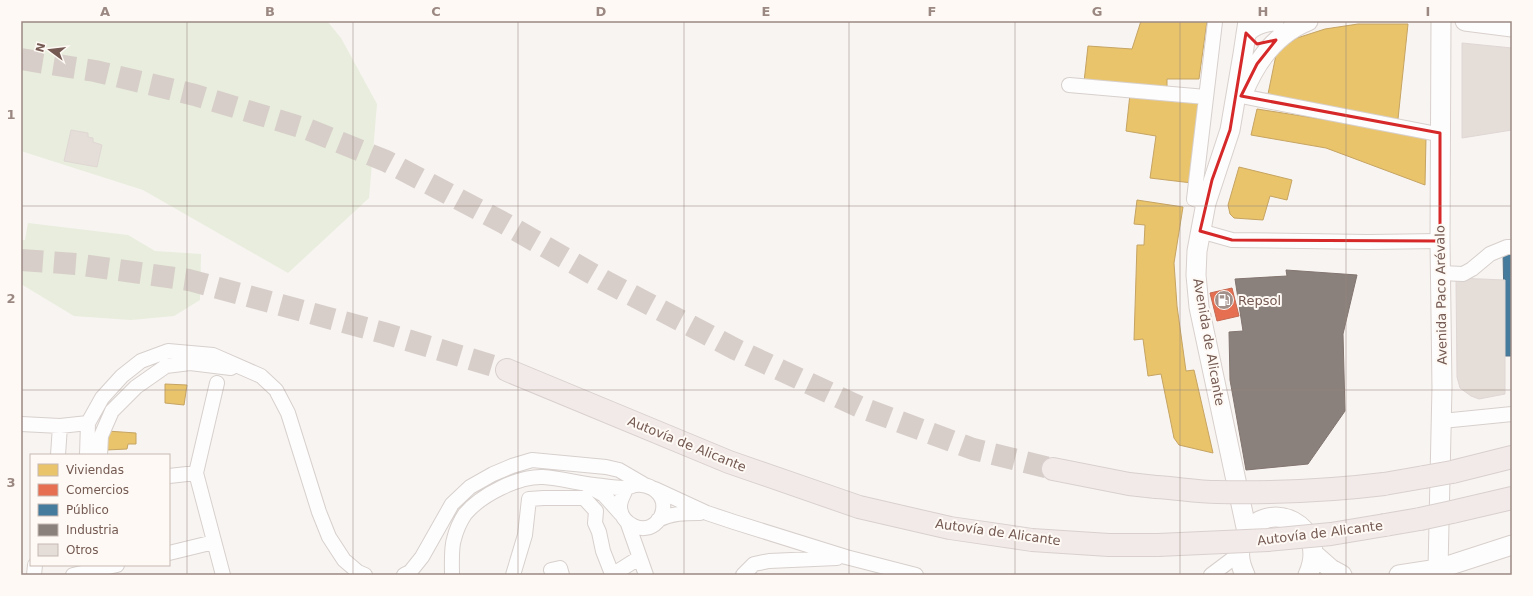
<svg xmlns="http://www.w3.org/2000/svg" width="1533" height="596" viewBox="0 0 1533 596" font-family="'DejaVu Sans',sans-serif">
<style>
.green{fill:#e8eddd}
.homes{fill:#e9c46a;stroke:#c6a463}
.shops{fill:#e76f51;stroke:#c46951}
.public{fill:#457b9d;stroke:#537186}
.industry{fill:#8a817c;stroke:#83756f}
.building{fill:#e4ddd8;stroke:#e0d7d4}
.lines{fill:none;stroke-linecap:round;stroke-linejoin:round}
.motorway-tunnel{stroke:#d7cec9;stroke-width:22;stroke-dasharray:22 11;stroke-linecap:butt}
.minor-casing{stroke:#d7d0cd;stroke-width:16}
.secondary-casing{stroke:#d8d0cc;stroke-width:21}
.motorway-casing{stroke:#d9d0ce;stroke-width:24}
.minor{stroke:#fefdfd;stroke-width:14}
.secondary{stroke:#fefdfd;stroke-width:19}
.motorway{stroke:#f1eae8;stroke-width:22}
.motorway-bridge-casing{stroke:#d9d0ce;stroke-width:24;stroke-linecap:butt}
.motorway-bridge{stroke:#f1eae8;stroke-width:22}
.marked{fill:none;stroke:#d62828;stroke-width:3;stroke-linejoin:round}
.grid{fill:none;stroke:#9b8882;stroke-width:1;stroke-opacity:0.55}
.labels{text-anchor:middle;dominant-baseline:central;stroke-width:4;stroke-linejoin:round;paint-order:stroke}
.street-label{font-size:13px;fill:#745a52;stroke:#fef9f4}
.poi-label{font-size:13px;fill:#745a52;stroke:#fef9f4;text-anchor:start}
.neatline{fill:none;stroke:#9b8882;stroke-width:1.5}
.grid-label{font-size:13px;text-anchor:middle;font-weight:bold;fill:#9b8882}
</style>
<rect width="100%" height="100%" fill="#f8f4f1"/>
<path class="green" d="M 21,21 L 327,21 L 341,38 L 377,104 L 369,198 L 288,273 L 143,190 L 21,151 Z
M 28,223 L 128,235 L 155,251 L 201,254 L 200,300 L 174,316 L 131,320 L 74,316 L 21,284 L 21,240 L 25,240 Z"/>
<path class="homes" d="M 1141,21 L 1207,21 L 1199,79 L 1167,79 L 1167,91 L 1084,82 L 1088,46 L 1132,49 Z
M 1358,24 L 1408,24 L 1398,119 L 1267,99 L 1276,55 L 1283,47 L 1297,38 L 1325,29 Z
M 1130,94 L 1201,102 L 1192,183 L 1150,178 L 1156,136 L 1126,131 Z
M 1257,109 L 1398,131 L 1426,137 L 1425,185 L 1326,148 L 1251,135 Z
M 1239,167 L 1292,180 L 1287,200 L 1270,196 L 1263,220 L 1234,218 L 1230,214 L 1228,205 Z
M 1137,200 L 1183,207 L 1174,263 L 1177,306 L 1186,371 L 1194,370 L 1213,453 L 1179,445 L 1174,438 L 1161,374 L 1148,376 L 1143,339 L 1134,340 L 1137,245 L 1144,245 L 1145,225 L 1134,224 Z
M 165,384 L 187,385 L 184,405 L 165,403 Z
M 107,431 L 136,433 L 136,444 L 128,444 L 127,449 L 106,450 Z"/>
<path class="shops" d="M 1232,288 L 1239,316 L 1217,321 L 1210,293 Z"/>
<path class="public" d="M 1512,250 L 1512,356 L 1505,356 L 1503,251 Z"/>
<path class="industry" d="M 1286,270 L 1357,275 L 1343,334 L 1345,411 L 1308,464 L 1246,470 L 1230,380 L 1229,332 L 1243,331 L 1235,279 L 1287,276 Z"/>
<path class="building" d="M 1462,43 L 1512,48 L 1512,130 L 1462,138 Z
M 71,130 L 88,133 L 88,137 L 93,138 L 93,142 L 102,145 L 97,167 L 64,161 Z
M 1456,278 L 1505,280 L 1505,394 L 1479,399 L 1471,396 L 1460,388 L 1457,377 Z"/>
<g class="lines">
<path class="motorway-tunnel" d="M 21,59 L 95,71 L 195,95 L 307,129 L 386,161 L 502,222 L 603,280 L 735,349 L 860,407 L 973,449 L 1053,469
M 21,260 L 76,264 L 189,280 L 384,333 L 507,370"/>
<g class="minor-casing">
<path id="minor" d="M 1069,85 L 1206,97
M 1241,96 L 1432,133 L 1440,133
M 1206,203 L 1194,199 L 1215,22
M 1200,231 L 1232,240 L 1368,242 L 1440,241
M 1441,273 L 1463,274 L 1472,269 L 1490,254 L 1507,247 L 1512,247
M 217,383 L 196,473 L 223,575
M 1442,421 L 1512,414
M 21,424 L 60,426 L 88,423
M 58,455 L 60,426
M 87,455 L 88,423 L 102,398 L 122,376 L 141,361 L 168,351 L 213,355 L 261,376 L 276,390 L 288,413 L 319,512 L 329,537 L 344,560 L 358,572 L 365,575
M 100,455 L 101,436 L 112,411 L 136,387 L 166,366 L 190,363 L 231,368
M 169,476 L 196,473
M 588,486 L 604,495 L 621,514
M 655,489 L 707,513 L 734,522 L 846,557 L 916,575
M 658,520 C 672,513 685,513 700,513
M 628,524 L 646,575
M 169,553 L 214,542
M 551,570 L 560,568 L 562,575
M 34,575 L 35,565
M 73,575 L 117,565
M 404,575 L 410,572 L 422,557 L 452,504 L 470,487 L 493,474 L 512,466 L 532,460 L 606,467 L 619,470 L 643,484
M 452,575 C 452,565 451,548 454,539 C 456,531 461,520 465,514 C 481,495 518,476 543,477 C 560,478 577,483 594,485 C 604,486 614,488 624,488 C 628,488 631,486 635,485 C 647,483 660,490 663,502 C 664,509 662,517 657,522 C 644,536 620,524 620,506 C 620,500 624,494 626,489
M 513,575 L 525,535 L 529,499 L 544,498 L 584,498 L 596,511 L 595,523 L 599,532 L 603,551 L 612,574
M 612,575 L 639,558
M 743,575 L 754,564 L 769,561 L 837,558
M 1211,575 L 1239,554"/>
</g>
<g class="secondary-casing">
<path id="secondary" d="M 1465,21 L 1512,27
M 1246,33 C 1254,25 1263,22 1274,21
M 1243,93 C 1256,61 1275,34 1308,21
M 1247,532 L 1199,307 L 1196,275 L 1197,251 L 1206,203 L 1230,130 L 1243,54 L 1248,21
M 1314,554 L 1331,569 L 1342,575
M 1438,569 L 1442,387 L 1440,241 L 1441,21
M 1245,575 C 1239,562 1237,550 1244,537 C 1267,495 1331,525 1308,575
M 1399,575 L 1438,569 L 1512,545"/>
</g>
<g class="motorway-casing">
<path id="motorway" d="M 507,370 L 729,462 L 859,507 L 950,528 L 1032,540 L 1109,545 L 1158,545
M 1053,469 L 1129,484 L 1156,487
M 1452,472 L 1512,457
M 1384,484 L 1424,477
M 1452,512 L 1512,498
M 1385,525 L 1420,519"/>
</g>
<use href="#minor" class="minor"/>
<use href="#secondary" class="secondary"/>
<use href="#motorway" class="motorway"/>
<g class="motorway-bridge-casing">
<path id="motorway-bridge" d="M 1424,477 L 1452,472
M 1156,487 C 1176,488 1197,492 1217,492 C 1273,493 1328,491 1384,484
M 1420,519 L 1452,512
M 1158,545 L 1268,540 L 1331,534 L 1385,525"/>
</g>
<use href="#motorway-bridge" class="motorway-bridge"/>
</g>
<path class="marked" d="M 1246,33 L 1257,44 L 1276,40 L 1257,64 L 1241,96 L 1440,133 L 1440,241 L 1232,240 L 1200,231 L 1212,180 L 1230,130 Z"/>
<path class="grid" d="M 187,21 L 187,575M 353,21 L 353,575M 518,21 L 518,575M 684,21 L 684,575M 849,21 L 849,575M 1015,21 L 1015,575M 1180,21 L 1180,575M 1346,21 L 1346,575M 21,206 L 1512,206M 21,390 L 1512,390"/>
<defs>
<g id="fuel-disc" transform="scale(1)"><circle r="9.5" fill="#a2908a" stroke="#fef9f4"/><path d="M-5.5-6h7V0h2V4h1.3V-2.5L3-4.5l.8-.8L6-3V5H2.5V1h-1V6h-7ZM-4.2-4.7v3.2H.2V-4.7Z" fill="#fff"/></g>
</defs>
<g fill-rule="evenodd">
<use href="#fuel-disc" x="1224" y="300"/>
</g>
<g class="labels">
<g class="street-label">
<text transform="translate(1441 295) rotate(-91)">Avenida Paco Arévalo</text>
<text transform="translate(1209 342) rotate(80)">Avenida de Alicante</text>
<text transform="translate(687 444) rotate(22)">Autovía de Alicante</text>
<text transform="translate(998 532) rotate(8)">Autovía de Alicante</text>
<text transform="translate(1320 533) rotate(-7)">Autovía de Alicante</text>
</g>
<g class="poi-label">
<text x="1238" y="300">Repsol</text>
</g>
</g>
<rect width="1533" height="596" fill="none" stroke="#fef9f4" stroke-width="44"/>
<rect x="30" y="454" width="140" height="112" fill="#fef9f4" stroke="#c7b9b3"/>
<rect x="38" y="464" width="20" height="12" fill="#e9c46a" stroke="#c7b9b3"/>
<text x="66" y="474" font-size="12" fill="#745a52">Viviendas</text>
<rect x="38" y="484" width="20" height="12" fill="#e76f51" stroke="#c7b9b3"/>
<text x="66" y="494" font-size="12" fill="#745a52">Comercios</text>
<rect x="38" y="504" width="20" height="12" fill="#457b9d" stroke="#c7b9b3"/>
<text x="66" y="514" font-size="12" fill="#745a52">Público</text>
<rect x="38" y="524" width="20" height="12" fill="#8a817c" stroke="#c7b9b3"/>
<text x="66" y="534" font-size="12" fill="#745a52">Industria</text>
<rect x="38" y="544" width="20" height="12" fill="#e4ddd8" stroke="#c7b9b3"/>
<text x="66" y="554" font-size="12" fill="#745a52">Otros</text>
<g transform="translate(50 50) rotate(285)" stroke="#fef9f4" stroke-width="3" paint-order="stroke">
<path d="M0-3L7 15L0 10L-7 15Z" fill="#745a52"/>
<text y="-6" font-size="11" font-weight="bold" text-anchor="middle" fill="#745a52">N</text>
</g>
<rect x="22" y="22" width="1489" height="552" class="neatline"/>
<g class="grid-label">
<text x="105" y="16">A</text>
<text x="270" y="16">B</text>
<text x="436" y="16">C</text>
<text x="601" y="16">D</text>
<text x="766" y="16">E</text>
<text x="932" y="16">F</text>
<text x="1097" y="16">G</text>
<text x="1263" y="16">H</text>
<text x="1428" y="16">I</text>
<text x="11" y="119">1</text>
<text x="11" y="303">2</text>
<text x="11" y="487">3</text>
</g>
</svg>
